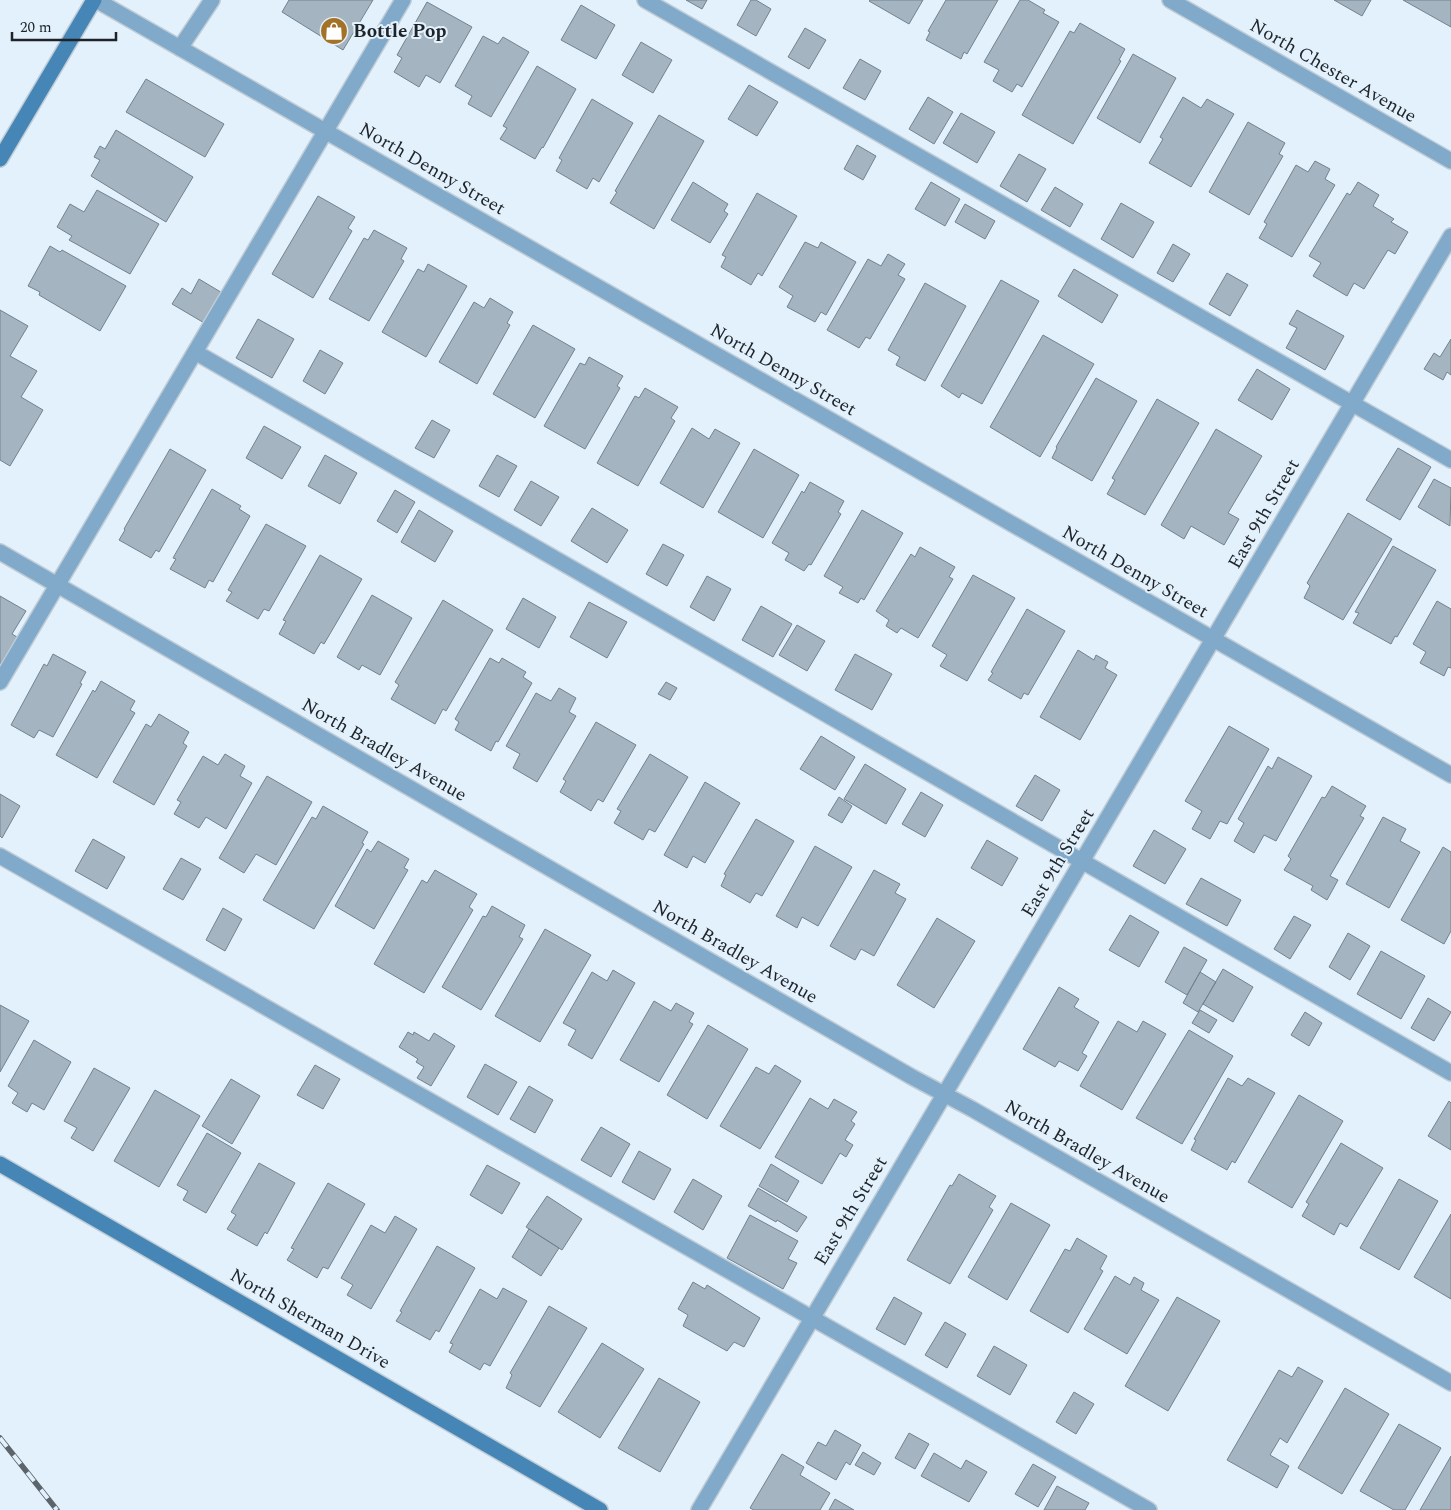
<svg xmlns="http://www.w3.org/2000/svg" width="1451" height="1510" viewBox="0 0 1451 1510" font-family="Spectral,serif">
<style>
.building{fill:#a4b4c1;stroke:#73828f}
.lines{fill:none;stroke-linecap:round;stroke-linejoin:round}
.lane-casing{stroke:#bfccd6;stroke-width:18}
.street-casing{stroke:#bfccd6;stroke-width:18}
.secondary-casing{stroke:#bfccd6;stroke-width:18}
.lane{stroke:#80a9ca;stroke-width:15}
.street{stroke:#80a9ca;stroke-width:15}
.secondary{stroke:#4586b6;stroke-width:15}
.rail-casing{stroke:#5c656c;stroke-width:5.5}
.rail{stroke:#e3f1fc;stroke-width:4;stroke-dasharray:11;stroke-linecap:butt}
.labels{text-anchor:middle;dominant-baseline:central;stroke-width:4;stroke-linejoin:round;paint-order:stroke}
.poi-label{font-size:19px;font-weight:bold;fill:#1d2328;stroke:#e3f1fc;text-anchor:start}
.street-label{font-size:19px;fill:#1d2328;stroke:#e3f1fc}
</style>
<rect width="100%" height="100%" fill="#e3f1fc"/>
<path class="building" d="M 289,0 L 373,0 L 343,50 L 282,12 Z
M 686,0 L 707,0 L 702,9 Z
M 751,0 L 756,0 L 771,9 L 756,36 L 737,25 Z
M 870,0 L 923,0 L 909,24 L 869,1 Z
M 946,0 L 998,0 L 967,54 L 964,52 L 961,59 L 926,40 L 930,32 L 928,31 Z
M 1020,0 L 1028,0 L 1045,10 L 1043,13 L 1059,22 L 1022,87 L 1017,84 L 1012,92 L 993,81 L 999,70 L 984,62 Z
M 1334,0 L 1371,0 L 1362,16 Z
M 1403,0 L 1451,0 L 1451,27 Z
M 427,2 L 472,27 L 440,83 L 426,75 L 419,87 L 394,72 L 402,58 L 397,55 Z
M 581,5 L 615,25 L 596,59 L 561,40 Z
M 1080,23 L 1125,49 L 1119,60 L 1121,61 L 1073,144 L 1022,115 L 1070,31 L 1074,33 Z
M 805,28 L 826,40 L 809,69 L 788,57 Z
M 483,36 L 498,44 L 503,37 L 529,52 L 491,117 L 468,104 L 472,96 L 455,86 Z
M 641,42 L 672,60 L 653,93 L 622,75 Z
M 1133,54 L 1176,78 L 1140,143 L 1097,118 Z
M 860,59 L 881,71 L 865,100 L 843,88 Z
M 537,66 L 576,89 L 543,148 L 542,147 L 535,159 L 500,139 L 507,128 L 503,126 Z
M 146,79 L 224,124 L 205,157 L 126,112 Z
M 749,85 L 778,102 L 757,136 L 728,119 Z
M 928,97 L 953,112 L 934,144 L 909,129 Z
M 1183,97 L 1201,108 L 1207,99 L 1234,114 L 1191,187 L 1149,163 L 1163,139 L 1160,137 Z
M 592,99 L 633,123 L 599,182 L 593,178 L 587,189 L 556,171 L 562,160 L 559,158 Z
M 961,113 L 995,132 L 977,163 L 943,143 Z
M 659,115 L 704,141 L 654,229 L 610,203 L 617,192 L 615,191 Z
M 1248,122 L 1285,143 L 1279,154 L 1283,156 L 1249,215 L 1209,192 Z
M 116,130 L 193,177 L 166,222 L 91,176 L 100,160 L 94,157 L 100,146 L 105,149 Z
M 857,145 L 876,156 L 863,180 L 844,169 Z
M 1019,154 L 1046,169 L 1027,202 L 1000,186 Z
M 1315,161 L 1330,169 L 1325,179 L 1335,185 L 1292,257 L 1259,238 L 1267,224 L 1264,222 L 1296,165 L 1308,172 Z
M 693,182 L 728,204 L 724,211 L 728,214 L 710,243 L 671,220 Z
M 931,182 L 960,199 L 945,226 L 915,209 Z
M 1358,182 L 1379,195 L 1373,206 L 1394,219 L 1391,222 L 1408,232 L 1395,254 L 1388,250 L 1364,289 L 1354,283 L 1347,296 L 1313,276 L 1321,263 L 1309,256 L 1347,193 L 1350,195 Z
M 1055,187 L 1083,204 L 1070,227 L 1041,210 Z
M 97,190 L 159,224 L 130,274 L 69,240 L 72,236 L 57,227 L 70,204 L 84,212 Z
M 757,193 L 797,216 L 762,276 L 758,273 L 751,285 L 721,267 L 726,257 L 722,255 Z
M 318,196 L 355,217 L 348,228 L 352,231 L 313,298 L 272,274 Z
M 1121,203 L 1154,222 L 1133,258 L 1101,239 Z
M 965,204 L 995,221 L 985,239 L 955,222 Z
M 374,230 L 407,248 L 401,259 L 404,261 L 369,321 L 329,299 L 364,238 L 368,240 Z
M 805,242 L 818,248 L 821,242 L 856,262 L 826,315 L 821,312 L 815,322 L 787,307 L 793,296 L 779,287 Z
M 1173,244 L 1190,254 L 1173,282 L 1157,273 Z
M 50,246 L 60,252 L 62,250 L 126,286 L 100,331 L 39,295 L 40,292 L 28,286 Z
M 888,254 L 905,264 L 898,275 L 905,279 L 870,339 L 866,337 L 859,348 L 827,330 L 868,259 L 881,266 Z
M 428,264 L 467,286 L 426,357 L 382,332 L 418,269 L 424,272 Z
M 1074,269 L 1118,295 L 1102,323 L 1058,296 Z
M 1227,273 L 1248,285 L 1230,316 L 1209,304 Z
M 199,279 L 224,294 L 206,324 L 172,304 L 182,288 L 191,294 Z
M 1001,280 L 1039,301 L 982,404 L 962,393 L 959,398 L 941,386 Z
M 925,283 L 966,306 L 925,381 L 896,365 L 900,357 L 888,350 Z
M 490,298 L 513,312 L 507,323 L 510,325 L 477,384 L 439,362 L 474,302 L 484,308 Z
M 0,310 L 28,326 L 10,356 L 37,371 L 21,397 L 43,410 L 10,466 L 0,460 Z
M 1297,310 L 1344,336 L 1325,370 L 1286,348 L 1297,328 L 1289,324 Z
M 258,319 L 294,339 L 272,378 L 236,358 Z
M 533,325 L 575,349 L 535,418 L 493,394 Z
M 1043,335 L 1094,364 L 1040,457 L 990,427 Z
M 1451,339 L 1451,375 L 1447,372 L 1443,380 L 1424,369 L 1434,353 L 1440,357 Z
M 320,350 L 343,363 L 325,394 L 303,381 Z
M 589,357 L 623,376 L 617,386 L 620,388 L 585,449 L 544,426 L 580,363 L 585,365 Z
M 1257,369 L 1290,389 L 1272,420 L 1238,400 Z
M 1096,378 L 1137,401 L 1092,481 L 1052,458 L 1057,448 L 1056,447 Z
M 645,388 L 678,407 L 671,418 L 675,421 L 638,486 L 597,463 L 635,396 L 639,398 Z
M 1157,399 L 1199,423 L 1145,515 L 1107,494 L 1115,480 L 1112,478 Z
M 432,420 L 450,430 L 434,458 L 415,448 Z
M 264,426 L 301,447 L 282,479 L 246,458 Z
M 692,428 L 709,439 L 715,429 L 740,443 L 703,508 L 660,483 Z
M 1216,429 L 1262,456 L 1228,513 L 1239,519 L 1224,545 L 1191,526 L 1184,539 L 1161,525 Z
M 1398,448 L 1431,467 L 1400,520 L 1366,500 Z
M 170,449 L 206,470 L 159,552 L 156,550 L 151,558 L 119,540 L 125,530 L 124,529 Z
M 754,449 L 799,475 L 763,538 L 718,512 Z
M 325,455 L 357,473 L 340,504 L 308,486 Z
M 497,455 L 517,466 L 499,497 L 479,486 Z
M 1434,479 L 1451,488 L 1450,526 L 1418,507 Z
M 531,481 L 559,497 L 541,526 L 514,510 Z
M 810,482 L 844,501 L 838,512 L 841,514 L 811,565 L 809,564 L 804,571 L 785,560 L 789,553 L 772,543 L 802,491 L 804,493 Z
M 212,489 L 241,506 L 239,509 L 250,516 L 213,582 L 209,580 L 205,588 L 170,569 L 176,559 L 173,558 Z
M 395,490 L 415,502 L 397,533 L 377,521 Z
M 592,508 L 628,530 L 607,563 L 571,541 Z
M 419,510 L 453,531 L 435,562 L 401,542 Z
M 862,510 L 903,533 L 864,600 L 861,598 L 858,603 L 839,593 L 843,587 L 824,576 Z
M 1348,513 L 1392,539 L 1343,620 L 1304,598 L 1310,586 L 1307,583 Z
M 266,524 L 306,546 L 269,611 L 264,609 L 258,619 L 226,601 L 232,592 L 228,590 Z
M 663,544 L 684,555 L 667,586 L 646,574 Z
M 1393,546 L 1436,570 L 1397,637 L 1395,636 L 1391,644 L 1353,623 L 1359,613 L 1355,612 Z
M 920,547 L 955,567 L 949,577 L 953,579 L 918,638 L 901,628 L 897,633 L 886,626 L 889,620 L 876,611 L 911,554 L 915,557 Z
M 320,555 L 362,579 L 324,644 L 321,642 L 314,654 L 279,634 L 286,621 L 283,620 Z
M 973,575 L 1015,598 L 967,681 L 940,666 L 947,655 L 932,646 Z
M 707,576 L 731,589 L 714,621 L 690,607 Z
M 372,595 L 412,618 L 380,675 L 362,665 L 359,670 L 337,657 Z
M 0,596 L 26,611 L 12,634 L 17,637 L 0,665 Z
M 523,598 L 556,617 L 539,648 L 506,629 Z
M 443,600 L 493,630 L 446,711 L 443,709 L 435,724 L 391,699 L 399,685 L 395,682 Z
M 1437,601 L 1451,609 L 1451,668 L 1448,667 L 1444,676 L 1420,663 L 1426,652 L 1413,644 Z
M 589,602 L 627,622 L 607,658 L 570,637 Z
M 761,606 L 792,624 L 773,657 L 742,640 Z
M 1027,609 L 1065,631 L 1028,695 L 1024,693 L 1021,699 L 988,680 L 993,673 L 991,672 Z
M 797,625 L 825,641 L 807,671 L 779,655 Z
M 1078,650 L 1094,660 L 1096,655 L 1108,662 L 1105,668 L 1117,675 L 1080,740 L 1040,717 Z
M 53,654 L 86,672 L 80,683 L 82,684 L 53,737 L 39,730 L 34,738 L 11,725 L 44,664 L 47,666 Z
M 855,654 L 892,674 L 872,710 L 835,690 Z
M 490,658 L 499,663 L 502,658 L 526,672 L 523,677 L 532,683 L 498,742 L 496,741 L 491,751 L 455,730 L 459,722 L 455,719 Z
M 101,681 L 135,701 L 130,710 L 135,713 L 97,778 L 56,755 L 93,690 L 95,692 Z
M 666,682 L 677,688 L 670,700 L 658,694 Z
M 559,688 L 576,698 L 569,712 L 576,716 L 537,782 L 513,768 L 520,754 L 506,746 L 536,693 L 551,701 Z
M 159,714 L 189,732 L 183,743 L 187,746 L 154,805 L 113,782 L 146,724 L 151,727 Z
M 596,722 L 636,745 L 603,802 L 598,799 L 591,811 L 560,792 L 566,781 L 563,779 Z
M 1229,726 L 1269,749 L 1227,824 L 1220,821 L 1210,839 L 1192,829 L 1202,811 L 1185,801 Z
M 821,736 L 855,757 L 835,790 L 800,769 Z
M 225,754 L 245,766 L 240,776 L 252,783 L 226,829 L 206,817 L 199,828 L 174,814 L 181,802 L 177,800 L 203,756 L 218,765 Z
M 650,754 L 688,777 L 655,832 L 649,829 L 643,840 L 614,823 L 621,811 L 617,809 Z
M 1278,757 L 1312,776 L 1276,841 L 1264,835 L 1254,853 L 1234,841 L 1244,823 L 1238,819 L 1268,766 L 1272,769 Z
M 865,764 L 906,789 L 886,824 L 844,799 Z
M 1035,775 L 1060,790 L 1042,821 L 1016,806 Z
M 267,776 L 312,802 L 276,865 L 256,854 L 244,873 L 219,858 Z
M 705,782 L 740,803 L 705,863 L 693,856 L 687,868 L 664,855 Z
M 1332,786 L 1366,806 L 1360,816 L 1364,818 L 1330,876 L 1338,880 L 1327,900 L 1311,890 L 1313,886 L 1284,870 L 1291,859 L 1288,856 L 1322,797 L 1325,798 Z
M 921,792 L 943,805 L 925,837 L 902,824 Z
M 0,794 L 20,806 L 2,838 L 0,836 Z
M 839,797 L 852,806 L 842,823 L 828,815 Z
M 323,806 L 368,832 L 362,843 L 364,844 L 314,929 L 263,900 L 312,817 L 316,819 Z
M 1383,817 L 1406,829 L 1400,841 L 1420,852 L 1389,908 L 1346,884 Z
M 756,819 L 794,841 L 762,896 L 756,893 L 750,903 L 721,886 L 726,875 L 724,874 Z
M 1154,830 L 1186,849 L 1165,884 L 1133,866 Z
M 93,839 L 125,857 L 107,889 L 75,871 Z
M 987,840 L 1018,858 L 1002,886 L 971,868 Z
M 378,841 L 409,859 L 404,868 L 408,870 L 374,929 L 335,906 L 367,849 L 371,852 Z
M 815,846 L 852,867 L 818,926 L 802,917 L 797,928 L 776,916 Z
M 1443,847 L 1451,852 L 1451,931 L 1444,944 L 1401,920 Z
M 181,858 L 201,869 L 183,900 L 163,889 Z
M 435,870 L 477,894 L 469,907 L 473,910 L 424,993 L 374,964 L 422,880 L 427,883 Z
M 874,870 L 900,884 L 895,893 L 906,899 L 874,956 L 861,949 L 855,960 L 830,946 Z
M 1201,878 L 1241,900 L 1227,926 L 1186,904 Z
M 492,906 L 525,925 L 519,937 L 523,939 L 481,1010 L 442,987 L 483,916 L 486,917 Z
M 223,908 L 242,919 L 225,951 L 206,940 Z
M 1130,915 L 1159,932 L 1139,967 L 1109,950 Z
M 1294,916 L 1311,925 L 1290,959 L 1274,949 Z
M 937,918 L 975,941 L 934,1008 L 897,985 Z
M 545,929 L 591,955 L 540,1042 L 495,1016 Z
M 1348,933 L 1370,946 L 1350,980 L 1329,967 Z
M 1184,947 L 1207,960 L 1187,995 L 1165,982 Z
M 1381,951 L 1425,976 L 1401,1019 L 1357,994 Z
M 1223,969 L 1253,987 L 1233,1022 L 1203,1004 Z
M 613,970 L 635,983 L 592,1059 L 568,1045 L 576,1030 L 563,1023 L 592,972 L 607,981 Z
M 1200,972 L 1216,982 L 1198,1012 L 1183,1003 Z
M 1059,987 L 1079,999 L 1074,1007 L 1099,1022 L 1082,1053 L 1087,1056 L 1078,1071 L 1059,1061 L 1055,1067 L 1023,1049 Z
M 1428,998 L 1451,1012 L 1434,1041 L 1411,1028 Z
M 654,1001 L 671,1011 L 676,1003 L 694,1013 L 689,1022 L 693,1024 L 659,1082 L 620,1060 Z
M 0,1005 L 29,1021 L 0,1072 Z
M 1200,1010 L 1217,1020 L 1209,1033 L 1192,1023 Z
M 1305,1012 L 1322,1023 L 1309,1046 L 1291,1035 Z
M 1118,1021 L 1137,1032 L 1143,1021 L 1166,1034 L 1122,1110 L 1080,1086 Z
M 708,1025 L 748,1049 L 707,1119 L 667,1095 Z
M 1189,1030 L 1233,1056 L 1182,1144 L 1136,1118 Z
M 408,1032 L 413,1035 L 414,1032 L 429,1041 L 434,1033 L 455,1046 L 431,1086 L 417,1078 L 424,1067 L 416,1062 L 418,1059 L 399,1047 Z
M 34,1040 L 71,1062 L 44,1110 L 32,1103 L 27,1112 L 12,1103 L 18,1093 L 8,1086 Z
M 485,1064 L 517,1082 L 498,1115 L 467,1097 Z
M 315,1065 L 340,1079 L 323,1109 L 297,1095 Z
M 775,1065 L 801,1081 L 760,1149 L 720,1126 L 756,1067 L 769,1074 Z
M 94,1068 L 130,1088 L 93,1151 L 71,1138 L 77,1128 L 64,1121 Z
M 1228,1078 L 1242,1086 L 1248,1078 L 1275,1093 L 1235,1163 L 1232,1161 L 1227,1170 L 1191,1150 L 1196,1140 L 1194,1139 Z
M 231,1079 L 260,1096 L 232,1144 L 202,1126 Z
M 529,1086 L 553,1100 L 535,1133 L 510,1119 Z
M 155,1090 L 200,1116 L 159,1187 L 114,1161 Z
M 1299,1095 L 1343,1121 L 1292,1208 L 1248,1182 Z
M 810,1098 L 828,1109 L 834,1099 L 857,1112 L 851,1121 L 855,1124 L 845,1140 L 853,1145 L 846,1157 L 840,1153 L 822,1184 L 775,1157 Z
M 1449,1101 L 1451,1103 L 1451,1150 L 1428,1136 Z
M 601,1127 L 630,1144 L 611,1177 L 581,1160 Z
M 207,1133 L 241,1153 L 206,1213 L 183,1200 L 188,1191 L 177,1185 Z
M 1341,1143 L 1383,1168 L 1347,1227 L 1340,1223 L 1334,1235 L 1302,1216 L 1309,1204 L 1306,1202 Z
M 639,1151 L 671,1169 L 654,1200 L 622,1182 Z
M 259,1163 L 295,1183 L 267,1234 L 265,1232 L 257,1246 L 227,1229 L 236,1215 L 231,1212 Z
M 771,1164 L 799,1181 L 787,1202 L 759,1186 Z
M 487,1165 L 520,1183 L 502,1214 L 470,1195 Z
M 959,1174 L 996,1196 L 989,1207 L 993,1210 L 950,1284 L 907,1260 L 950,1185 L 952,1186 Z
M 693,1179 L 722,1196 L 703,1230 L 674,1212 Z
M 1399,1179 L 1438,1201 L 1399,1270 L 1360,1248 Z
M 328,1183 L 365,1204 L 328,1269 L 323,1267 L 317,1278 L 287,1260 L 294,1249 L 291,1248 Z
M 758,1188 L 807,1217 L 797,1232 L 777,1220 L 776,1222 L 748,1206 Z
M 547,1196 L 582,1219 L 562,1250 L 526,1227 Z
M 1011,1203 L 1050,1225 L 1007,1300 L 968,1277 Z
M 1451,1214 L 1451,1299 L 1414,1277 Z
M 750,1215 L 798,1241 L 788,1259 L 797,1263 L 783,1289 L 727,1258 Z
M 395,1216 L 417,1229 L 371,1309 L 347,1295 L 353,1285 L 341,1278 L 371,1225 L 385,1233 Z
M 529,1229 L 559,1248 L 541,1276 L 512,1257 Z
M 1077,1238 L 1107,1256 L 1100,1269 L 1103,1271 L 1068,1333 L 1030,1311 L 1065,1249 L 1070,1251 Z
M 437,1246 L 475,1268 L 439,1332 L 436,1330 L 430,1340 L 396,1321 L 402,1312 L 400,1311 Z
M 1115,1276 L 1130,1285 L 1134,1277 L 1144,1283 L 1141,1290 L 1159,1300 L 1127,1354 L 1084,1329 Z
M 693,1282 L 705,1289 L 707,1285 L 760,1318 L 744,1347 L 734,1342 L 727,1351 L 683,1326 L 688,1315 L 678,1309 Z
M 503,1288 L 527,1301 L 490,1366 L 484,1363 L 480,1370 L 449,1352 L 453,1344 L 450,1343 L 480,1289 L 497,1299 Z
M 894,1297 L 922,1313 L 905,1345 L 876,1329 Z
M 1177,1297 L 1220,1321 L 1168,1411 L 1125,1386 Z
M 549,1306 L 587,1328 L 540,1407 L 506,1388 L 512,1375 L 510,1373 Z
M 945,1322 L 966,1334 L 947,1368 L 925,1355 Z
M 602,1343 L 644,1369 L 600,1438 L 558,1412 Z
M 994,1346 L 1027,1365 L 1010,1395 L 977,1376 Z
M 1298,1367 L 1323,1381 L 1287,1443 L 1280,1438 L 1270,1455 L 1289,1466 L 1277,1488 L 1227,1460 L 1279,1370 L 1292,1377 Z
M 659,1378 L 700,1402 L 660,1472 L 618,1448 Z
M 1345,1388 L 1389,1414 L 1342,1494 L 1298,1468 Z
M 1074,1392 L 1094,1404 L 1076,1434 L 1056,1422 Z
M 1399,1424 L 1441,1448 L 1405,1510 L 1394,1510 L 1360,1491 Z
M 835,1430 L 861,1445 L 850,1465 L 846,1462 L 836,1480 L 806,1463 L 818,1442 L 826,1446 Z
M 909,1433 L 929,1444 L 915,1469 L 895,1458 Z
M 863,1452 L 881,1463 L 874,1475 L 855,1465 Z
M 934,1453 L 961,1469 L 966,1460 L 987,1472 L 969,1502 L 921,1476 Z
M 782,1454 L 804,1467 L 800,1475 L 830,1493 L 820,1510 L 754,1510 L 750,1508 Z
M 1451,1456 L 1451,1510 L 1420,1510 Z
M 1033,1464 L 1056,1477 L 1038,1507 L 1015,1494 Z
M 1057,1486 L 1089,1503 L 1085,1510 L 1044,1510 Z
M 835,1499 L 854,1510 L 829,1510 Z"/>
<g class="lines">
<g class="lane-casing">
<path id="lane" d="M 645,0 L 1451,460
M 180,48 L 212,0
M 195,352 L 1451,1073
M 0,682 L 403,0
M 0,856 L 1149,1510"/>
</g>
<g class="street-casing">
<path id="street" d="M 96,0 L 1451,775
M 1170,0 L 1451,161
M 0,552 L 912,1077 L 972,1109 L 1451,1383
M 699,1510 L 1451,236"/>
</g>
<g class="secondary-casing">
<path id="secondary" d="M 0,159 L 94,0
M 0,1164 L 600,1510"/>
</g>
<use href="#lane" class="lane"/>
<use href="#street" class="street"/>
<use href="#secondary" class="secondary"/>
<g class="rail-casing">
<path id="rail" d="M 0,1438 L 57,1510"/>
</g>
<use href="#rail" class="rail"/>
</g>
<defs>
<g id="shop-disc" transform="scale(1.4375)"><circle r="9.5" fill="#a37227" stroke="#e3f1fc"/><path d="M-5-2.5h2.3a2.7 3.5 0 0 1 5.4 0H5L5.5 6h-11ZM-1.5-2.5h3a1.5 2.3 0 0 0-3 0Z" fill="#fff"/></g>
</defs>
<g fill-rule="evenodd">
<use href="#shop-disc" x="334" y="31"/>
</g>
<g class="labels">
<g class="poi-label">
<text x="353" y="31">Bottle Pop</text>
</g>
<g class="street-label">
<text transform="translate(1333 71) rotate(30)">North Chester Avenue</text>
<text transform="translate(432 169) rotate(30)">North Denny Street</text>
<text transform="translate(783 370) rotate(30)">North Denny Street</text>
<text transform="translate(1264 514) rotate(-60)">East 9th Street</text>
<text transform="translate(1135 572) rotate(30)">North Denny Street</text>
<text transform="translate(384 750) rotate(30)">North Bradley Avenue</text>
<text transform="translate(1058 863) rotate(-59)">East 9th Street</text>
<text transform="translate(735 952) rotate(30)">North Bradley Avenue</text>
<text transform="translate(1087 1152) rotate(30)">North Bradley Avenue</text>
<text transform="translate(851 1211) rotate(-59)">East 9th Street</text>
<text transform="translate(310 1319) rotate(30)">North Sherman Drive</text>
</g>
</g>
<path d="M12 32v8h104v-8" fill="none" stroke="#1d2328" stroke-width="2.5"/>
<text x="20" y="32" font-size="15" fill="#1d2328" stroke="#e3f1fc" stroke-width="4" paint-order="stroke">20 m</text>
</svg>
